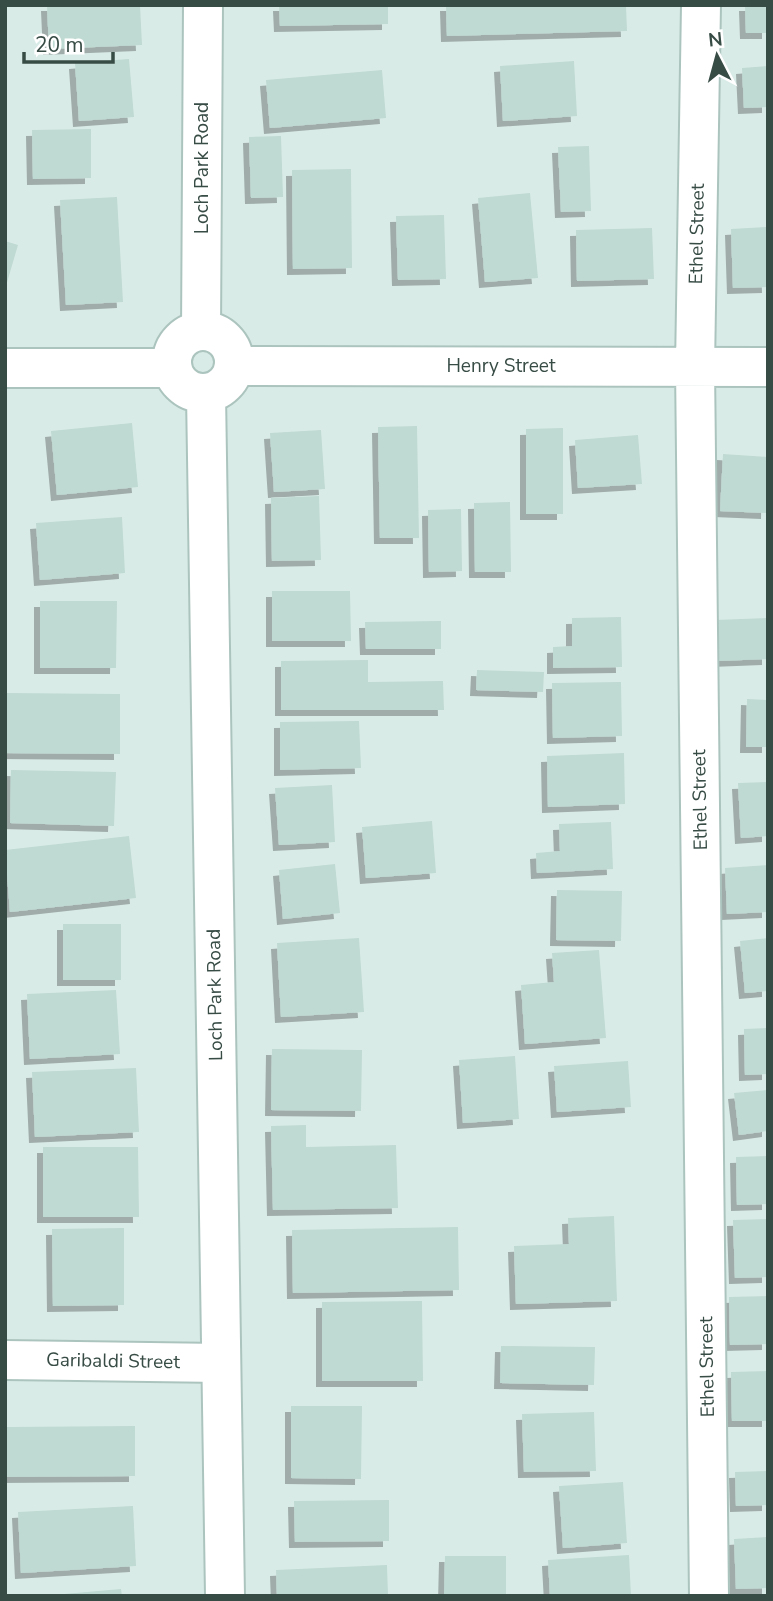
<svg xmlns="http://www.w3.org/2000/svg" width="773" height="1601" viewBox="0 0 773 1601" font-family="'Nunito Sans',sans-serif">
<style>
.residential{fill:#d9ebe7}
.building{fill:#bfdad2;filter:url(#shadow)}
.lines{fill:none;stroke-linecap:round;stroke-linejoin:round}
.minor-casing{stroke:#acc4be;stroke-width:42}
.minor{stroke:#fff;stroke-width:38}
.labels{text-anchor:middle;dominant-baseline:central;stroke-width:6;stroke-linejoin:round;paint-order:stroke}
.street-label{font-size:19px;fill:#384c46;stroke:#fff}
</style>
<defs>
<filter id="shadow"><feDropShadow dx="-6" dy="6" stdDeviation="0" flood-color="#0004"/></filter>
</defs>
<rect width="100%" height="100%" fill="#ebf7f4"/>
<path class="residential" d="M 5,5 L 768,5 L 768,1596 L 5,1596 Z"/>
<path class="building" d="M 47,5 L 140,5 L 142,45 L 49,49 Z
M 279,5 L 388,5 L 388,24 L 280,26 Z
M 446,5 L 626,5 L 627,31 L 447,36 Z
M 745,5 L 768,5 L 768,33 L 746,33 Z
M 129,59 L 134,117 L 79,121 L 75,63 Z
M 574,61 L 577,116 L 503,121 L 500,66 Z
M 768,66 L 768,107 L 744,108 L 742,68 Z
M 382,70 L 386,118 L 270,128 L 266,80 Z
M 91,129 L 91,178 L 33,179 L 32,130 Z
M 281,136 L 283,197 L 251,198 L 249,137 Z
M 589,146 L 591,211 L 561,212 L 558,147 Z
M 351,169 L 352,268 L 293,269 L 292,170 Z
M 530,193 L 538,278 L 485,282 L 478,198 Z
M 117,197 L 123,302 L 66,305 L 60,200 Z
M 444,215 L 446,279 L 398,280 L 396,216 Z
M 766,227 L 768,287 L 733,288 L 731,229 Z
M 652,228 L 654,279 L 577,281 L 576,230 Z
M 5,241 L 18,245 L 6,286 L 5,286 Z
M 132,423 L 138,487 L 57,495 L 51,431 Z
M 417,426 L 419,538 L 380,538 L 378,427 Z
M 563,428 L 563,514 L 526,514 L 526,429 Z
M 321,430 L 325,489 L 274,492 L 270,433 Z
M 638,435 L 642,484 L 578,488 L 575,440 Z
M 723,454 L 768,457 L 767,513 L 720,511 Z
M 319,496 L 321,560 L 272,561 L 271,498 Z
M 510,502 L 511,572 L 475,572 L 474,503 Z
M 461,509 L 462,571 L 429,572 L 428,510 Z
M 122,517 L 125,573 L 40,580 L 36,523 Z
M 272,591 L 350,591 L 351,641 L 272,641 Z
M 40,601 L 117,601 L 116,668 L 40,668 Z
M 621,617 L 622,667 L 553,668 L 553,647 L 572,646 L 572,618 Z
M 768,618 L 768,659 L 717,661 L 715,620 Z
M 441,621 L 441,649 L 366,649 L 365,622 Z
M 368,660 L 368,682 L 443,681 L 444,710 L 281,710 L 281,661 Z
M 477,670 L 544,672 L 543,692 L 476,690 Z
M 621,682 L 622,736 L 553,738 L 552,683 Z
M 5,693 L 120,694 L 120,754 L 5,753 Z
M 747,699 L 768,700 L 768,747 L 746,747 Z
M 359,721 L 361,768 L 280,770 L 280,722 Z
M 624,753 L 625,804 L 548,807 L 547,756 Z
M 11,770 L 116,772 L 114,826 L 10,823 Z
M 768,782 L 768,836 L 741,838 L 738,783 Z
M 332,785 L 335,842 L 279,845 L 275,788 Z
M 432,821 L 436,873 L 366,878 L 362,827 Z
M 611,822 L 613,869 L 537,873 L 536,853 L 560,851 L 559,824 Z
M 129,836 L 136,898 L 10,912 L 5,850 Z
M 335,864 L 340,913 L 283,919 L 279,870 Z
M 768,865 L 768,912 L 727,914 L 725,868 Z
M 557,890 L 622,891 L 621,941 L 556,940 Z
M 63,924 L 121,924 L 121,980 L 63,980 Z
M 359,938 L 364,1012 L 281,1017 L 277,943 Z
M 768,938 L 768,991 L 745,993 L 740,941 Z
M 599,950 L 606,1038 L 525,1044 L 521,985 L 554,982 L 552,953 Z
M 116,990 L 120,1054 L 30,1059 L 27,994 Z
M 768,1028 L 768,1074 L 745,1075 L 744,1029 Z
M 272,1049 L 362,1050 L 361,1111 L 271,1110 Z
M 515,1056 L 519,1119 L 463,1123 L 459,1060 Z
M 628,1061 L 631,1107 L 557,1112 L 554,1066 Z
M 136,1068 L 139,1132 L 35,1137 L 32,1072 Z
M 768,1090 L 768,1131 L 739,1135 L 734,1093 Z
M 306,1125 L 306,1147 L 396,1145 L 398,1208 L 273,1210 L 271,1126 Z
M 43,1147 L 138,1147 L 139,1217 L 43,1217 Z
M 768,1156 L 768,1204 L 737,1205 L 736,1157 Z
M 614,1216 L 617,1301 L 516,1304 L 514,1246 L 569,1244 L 568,1218 Z
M 768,1219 L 768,1277 L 735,1278 L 733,1220 Z
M 458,1227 L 459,1290 L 293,1293 L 292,1230 Z
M 124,1228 L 124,1305 L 53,1306 L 52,1229 Z
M 768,1296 L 768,1344 L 730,1345 L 729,1297 Z
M 422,1301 L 423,1381 L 322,1381 L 322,1302 Z
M 501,1346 L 595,1347 L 594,1385 L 500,1383 Z
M 768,1371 L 768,1421 L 732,1421 L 731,1372 Z
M 291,1406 L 362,1406 L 361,1479 L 291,1478 Z
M 594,1412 L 596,1471 L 524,1472 L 522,1414 Z
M 135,1426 L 135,1476 L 5,1477 L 5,1427 Z
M 768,1471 L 768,1505 L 736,1506 L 735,1472 Z
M 623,1482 L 627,1543 L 563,1548 L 559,1486 Z
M 389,1500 L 389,1541 L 295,1542 L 294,1501 Z
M 133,1506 L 136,1566 L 21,1573 L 18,1512 Z
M 768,1537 L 768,1588 L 736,1589 L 734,1539 Z
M 629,1555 L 631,1596 L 550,1596 L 548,1560 Z
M 445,1556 L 506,1556 L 506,1596 L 444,1596 Z
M 387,1565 L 388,1596 L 277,1596 L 276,1570 Z
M 121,1589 L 122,1596 L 64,1596 L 64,1594 Z"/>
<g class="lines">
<g class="minor-casing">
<path id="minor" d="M 701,5 L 695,367 L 709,1596
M172 362a31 31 0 1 1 62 0a31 31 0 1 1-62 0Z
M 201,331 L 203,5
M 235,366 L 768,367
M 5,368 L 172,368
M 206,394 L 225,1596
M 5,1360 L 221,1363"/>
</g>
<use href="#minor" class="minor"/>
</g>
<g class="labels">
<g class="street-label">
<text transform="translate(202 168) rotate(-90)">Loch Park Road</text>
<text transform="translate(697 234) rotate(-89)">Ethel Street</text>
<text x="501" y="366">Henry Street</text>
<text transform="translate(700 800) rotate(-91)">Ethel Street</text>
<text transform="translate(215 995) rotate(-91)">Loch Park Road</text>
<text transform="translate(113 1361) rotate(1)">Garibaldi Street</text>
<text transform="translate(707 1367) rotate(-91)">Ethel Street</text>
</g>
</g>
<rect width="773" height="1601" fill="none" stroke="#384c46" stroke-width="14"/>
<g transform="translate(717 56) rotate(354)" stroke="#ffffff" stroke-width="5" paint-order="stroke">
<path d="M0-5L12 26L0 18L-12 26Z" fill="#384c46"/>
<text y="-10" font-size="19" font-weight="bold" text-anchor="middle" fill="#384c46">N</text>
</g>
<path d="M24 52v10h89v-10" fill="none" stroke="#384c46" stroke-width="3.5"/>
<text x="35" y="52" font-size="21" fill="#384c46" stroke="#ffffff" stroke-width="5" paint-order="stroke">20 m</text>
</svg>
